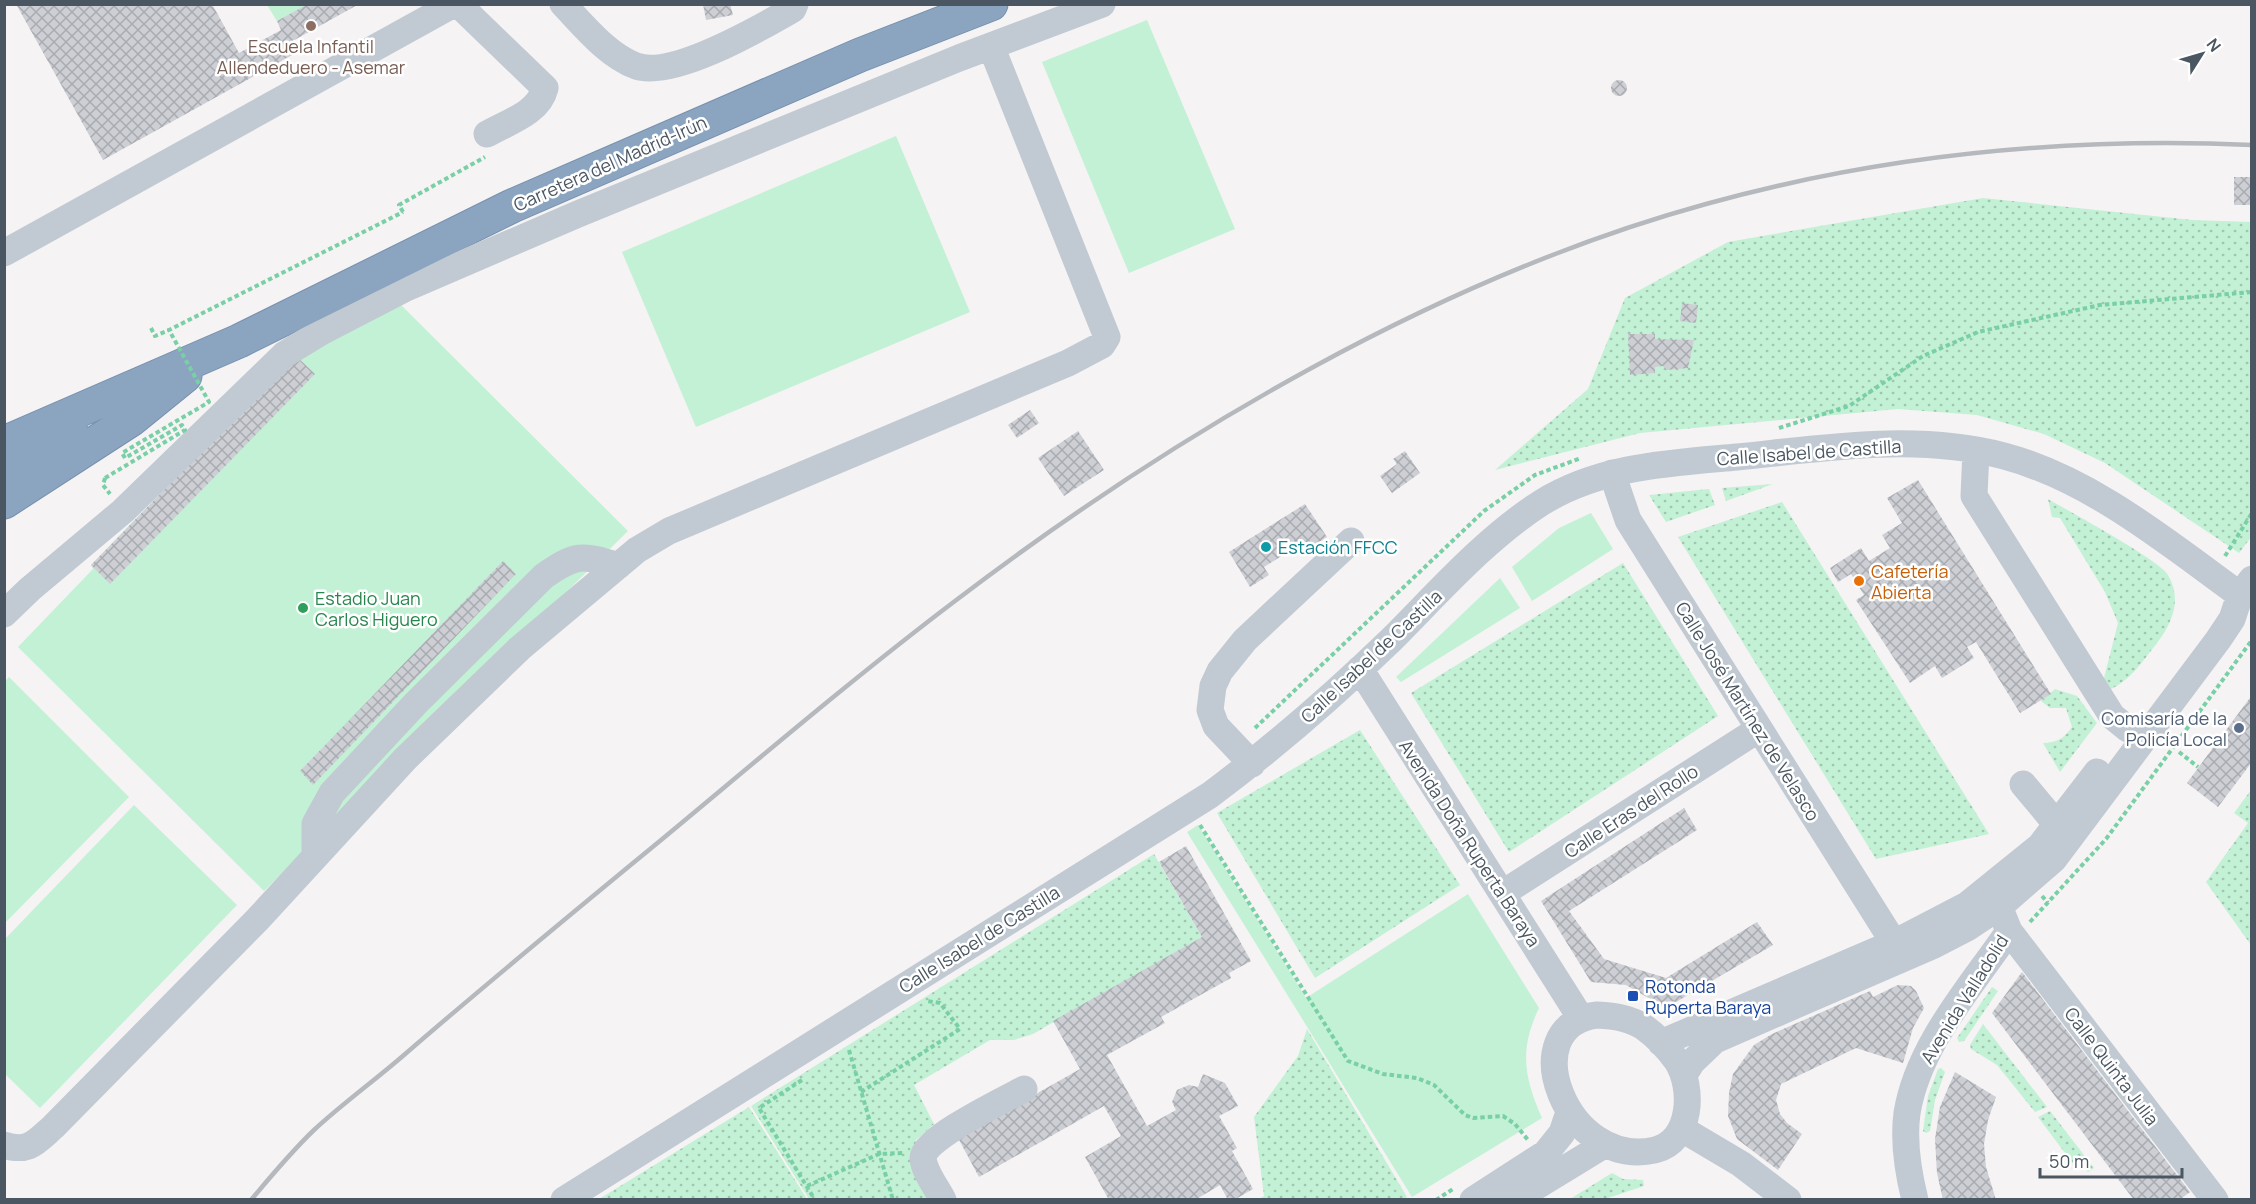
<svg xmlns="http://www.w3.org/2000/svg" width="2256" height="1204" viewBox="0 0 2256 1204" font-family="Manrope,sans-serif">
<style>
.grass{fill:url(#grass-dots)}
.park{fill:#c3f1d5}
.building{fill:url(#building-cross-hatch)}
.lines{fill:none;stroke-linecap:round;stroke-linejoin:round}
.highway-casing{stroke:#7690ad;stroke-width:35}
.path{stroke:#7ad0a6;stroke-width:4;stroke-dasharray:4.5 3;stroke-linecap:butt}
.minor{stroke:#c1cad2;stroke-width:27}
.highway{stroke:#8ba5c1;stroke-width:33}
.rail{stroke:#b5b8bd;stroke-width:4.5}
.path-bridge{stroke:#7ad0a6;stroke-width:4;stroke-dasharray:4.5 3;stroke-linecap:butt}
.education-dot{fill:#8d6e63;stroke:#fff;stroke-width:2}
.culture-dot{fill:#0f9aa8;stroke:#fff;stroke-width:2}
.food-dot{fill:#e8710a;stroke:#fff;stroke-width:2}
.leisure-dot{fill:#2e9e5b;stroke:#fff;stroke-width:2}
.service-dot{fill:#5c6f8a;stroke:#fff;stroke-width:2}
.transit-dot{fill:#1a4fb4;stroke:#fff;stroke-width:2}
.labels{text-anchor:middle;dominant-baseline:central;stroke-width:5;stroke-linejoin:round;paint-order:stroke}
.education-label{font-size:18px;fill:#785e54;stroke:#fff}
.street-label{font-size:18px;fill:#4a5661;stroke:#fff}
.culture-label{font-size:18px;fill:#0d838f;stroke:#fff;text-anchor:start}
.food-label{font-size:18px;fill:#c56008;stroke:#fff;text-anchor:start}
.leisure-label{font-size:18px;fill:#27864d;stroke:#fff;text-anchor:start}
.service-label{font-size:18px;fill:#4e5e75;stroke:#fff;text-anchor:end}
.transit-label{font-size:18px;fill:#164399;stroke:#fff;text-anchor:start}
</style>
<defs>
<pattern id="grass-dots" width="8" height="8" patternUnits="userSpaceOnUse" patternTransform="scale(1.5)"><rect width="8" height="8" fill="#c3f1d5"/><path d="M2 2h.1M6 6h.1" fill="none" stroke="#a0c6b0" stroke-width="1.8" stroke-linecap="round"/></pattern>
<pattern id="building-cross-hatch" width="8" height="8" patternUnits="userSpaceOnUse" patternTransform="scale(1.5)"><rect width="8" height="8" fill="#cdcfd5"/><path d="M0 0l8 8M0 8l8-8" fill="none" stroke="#a8abb0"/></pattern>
</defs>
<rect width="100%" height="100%" fill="#f5f3f3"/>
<path class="grass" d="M 1983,198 L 2192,220 L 2251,222 L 2252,536 L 2239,553 L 2105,463 L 2044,434 L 1977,415 L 1898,409 L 1640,433 L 1495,470 L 1588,389 L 1625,298 L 1728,242 Z
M 1773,484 L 1726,501 L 1722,488 Z
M 1709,489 L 1715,505 L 1666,522 L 1649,495 Z
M 2048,499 C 2067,510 2161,561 2168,575 C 2182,599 2173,622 2157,643 C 2142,662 2131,680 2109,690 L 2103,682 L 2118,623 L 2105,592 L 2060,518 L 2052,517 Z
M 1782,502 L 1989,834 L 1876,859 L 1678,537 Z
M 1623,563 L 1718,716 L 1509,852 L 1411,693 Z
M 2055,689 L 2077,696 L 2097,723 L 2060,772 L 2043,743 C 2057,743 2064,738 2072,727 L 2066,708 L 2050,708 L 2041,701 Z
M 1360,730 L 1460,885 L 1315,978 L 1217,813 Z
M 2251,790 L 2251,945 L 2206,882 L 2248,823 L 2234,813 Z
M 1154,854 L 1202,937 L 1033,1034 L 1014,1040 L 990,1040 L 914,1085 L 934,1124 L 916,1140 L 916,1163 L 936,1199 L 809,1199 L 751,1106 Z
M 1992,987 L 1998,991 L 1964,1041 L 1959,1042 L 1957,1038 Z
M 1983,1024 L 2047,1107 L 2035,1112 L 1997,1065 L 1971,1049 L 1970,1045 Z
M 1307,1029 L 1407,1197 L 1403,1199 L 1259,1199 L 1264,1196 L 1254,1117 L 1298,1056 Z
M 1941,1068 L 1945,1072 L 1935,1100 L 1930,1131 L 1926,1133 L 1923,1131 L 1928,1096 L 1938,1069 Z
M 749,1107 L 807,1199 L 599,1199 Z
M 2050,1111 L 2094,1168 L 2088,1172 L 2085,1169 L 2077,1169 L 2038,1117 Z
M 1612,1173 L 1623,1179 L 1643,1180 L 1644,1186 L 1605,1199 L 1570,1199 Z"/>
<path class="park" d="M 267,5 L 308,5 L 277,21 Z
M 1147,20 L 1235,229 L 1129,273 L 1042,62 Z
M 896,136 L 970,312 L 696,427 L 622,252 Z
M 399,303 L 628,531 L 264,891 L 18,647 L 93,569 L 91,565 L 295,355 Z
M 1591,513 L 1613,549 L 1532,601 L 1512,567 L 1559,528 Z
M 1500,578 L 1520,608 L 1401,682 L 1396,677 Z
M 9,677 L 129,797 L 5,923 L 4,682 Z
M 134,805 L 237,905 L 40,1108 L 5,1074 L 5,939 Z
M 1198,825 L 1306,998 L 1468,894 L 1539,1008 C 1519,1050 1524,1077 1542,1118 L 1412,1197 L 1187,832 Z"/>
<path class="building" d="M 16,4 L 212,4 L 239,53 L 281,30 L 277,21 L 308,4 L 359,4 L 289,43 L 294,54 L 103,160 Z
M 703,4 L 730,4 L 733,15 L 706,20 Z
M1611 88a8 8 0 1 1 16 0a8 8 0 1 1-16 0Z
M 2234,177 L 2252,177 L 2252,205 L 2234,205 Z
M 1682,303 L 1698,305 L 1696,323 L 1680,321 Z
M 1628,334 L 1655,334 L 1655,339 L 1694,340 L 1688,368 L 1667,370 L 1663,366 L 1655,367 L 1655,373 L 1630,375 Z
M 295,355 L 315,374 L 110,584 L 91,565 Z
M 1030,410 L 1039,423 L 1017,438 L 1008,425 Z
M 1078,431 L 1104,470 L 1064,496 L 1038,458 Z
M 1405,451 L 1420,473 L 1392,493 L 1380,476 L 1397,464 L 1393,459 Z
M 1918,480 L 2051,694 L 2020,713 L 1976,642 L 1967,647 L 1974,658 L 1942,678 L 1935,666 L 1910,683 L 1856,600 L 1864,595 L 1851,574 L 1838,582 L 1830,568 L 1861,548 L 1869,561 L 1890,548 L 1882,535 L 1902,523 L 1887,498 Z
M 1305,504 L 1327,537 L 1306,550 L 1302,543 L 1264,567 L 1269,575 L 1250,587 L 1229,552 Z
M 503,561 L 516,574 L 313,785 L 300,771 Z
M 2252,695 L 2252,762 L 2218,807 L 2187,783 Z
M 1684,808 L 1697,830 L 1569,911 L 1604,959 L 1666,978 L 1757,922 L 1773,945 L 1666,1008 L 1626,985 L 1591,982 L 1541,901 Z
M 1186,846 L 1251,961 L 1229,973 L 1231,978 L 1161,1017 L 1165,1023 L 1107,1055 L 1147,1126 L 1176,1110 L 1172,1102 L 1177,1090 L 1189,1085 L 1198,1087 L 1203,1074 L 1225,1083 L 1238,1106 L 1219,1116 L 1237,1148 L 1232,1151 L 1253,1189 L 1234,1200 L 1228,1200 L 1220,1185 L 1195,1200 L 1109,1200 L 1085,1157 L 1121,1136 L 1104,1106 L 979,1177 L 958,1138 L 1080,1069 L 1053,1021 L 1202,937 L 1159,862 Z
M 2022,972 L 2190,1192 L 2182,1198 L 2134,1200 L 1992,1013 Z
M 1898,985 L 1911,986 L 1916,991 L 1924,1008 L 1913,1028 L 1903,1063 L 1856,1048 L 1781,1084 L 1776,1100 L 1780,1114 L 1787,1123 L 1802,1134 L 1778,1170 L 1737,1139 L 1728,1116 L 1729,1093 L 1733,1074 L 1754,1045 L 1772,1034 L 1870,991 L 1873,997 Z
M 1955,1072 L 1996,1097 L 1988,1120 L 1984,1144 L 1986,1167 L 1996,1200 L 1943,1200 L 1937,1173 L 1935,1139 L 1940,1107 Z"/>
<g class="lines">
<g class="highway-casing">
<path id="highway" d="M 4,443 L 239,341 L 512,206 L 860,55 L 991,4
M 4,471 L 72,434
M 4,502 L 132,419 L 185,376"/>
</g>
<path class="path" d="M 403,212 L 399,205 L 485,157
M 151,328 L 155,336 L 169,330
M 1779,428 L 1849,406 L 1923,356 L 1978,332 L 2100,305 L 2252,292
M 105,478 L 103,485 L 110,494
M 2225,556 L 2252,513
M 1255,728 L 1484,511 L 1535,475 L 1581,458
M 2179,752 L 2198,767
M 1200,825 L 1348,1061 L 1383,1074 L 1417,1078 L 1434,1085 L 1465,1115 L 1473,1118 L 1503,1116 L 1515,1124 L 1528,1140
M 2042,896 L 2048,903
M 2030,922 L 2106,839 L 2252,640
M 849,1050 L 893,1200
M 802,1080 L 759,1108 L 815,1200
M 861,1092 L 960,1029 L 940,1003 L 927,1001
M 807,1186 L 879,1154 L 904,1153
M 1436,1200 L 1453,1189"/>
<path class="minor" d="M 458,4 L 545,88 C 539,113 508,122 487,134
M 563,4 C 584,26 607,55 636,66 C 673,79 760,28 793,9 L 795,4
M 4,253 L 454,4
M 1976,450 L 1974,496 L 2112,716 L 2128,729
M 1612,473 L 1628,520 L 1894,943
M 4,614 L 30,589 L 123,511 L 285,354 L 323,331 L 406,288 L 578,214 L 959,58 L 1102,4
M 1360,669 L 1580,1017
M 1252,764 L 1216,726 L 1210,710 L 1213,686 L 1220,671 L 1245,640 L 1351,541
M 2023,784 L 2058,826
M 315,857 L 315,824 L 332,793 L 416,703 L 544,576 C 575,554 583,554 618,566
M 1503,893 L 1759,729
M 2009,931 L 2215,1200
M 1597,1015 C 1615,1016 1630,1018 1645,1028 C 1656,1036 1669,1050 1677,1061 C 1694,1088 1692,1141 1655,1150 C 1566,1170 1512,1025 1597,1015 Z
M 1661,1043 L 1894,943 L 1967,905 L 2040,846 L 2097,772
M 1684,1075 L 1692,1062 L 1715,1040 L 1934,945 L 1967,928 L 2000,906 L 2054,859 L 2218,640 L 2232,619 L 2240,595 L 2252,579
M 1682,1129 L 1741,1164 L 1788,1200
M 4,1145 C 29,1153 36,1142 53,1127 L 257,920 L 405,759 L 520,648 L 637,550 L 669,531 L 1068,363 L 1102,345 L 1107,337 L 991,46
M 564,1200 L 1210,795 C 1273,748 1334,695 1391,640 C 1438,593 1485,539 1541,503 C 1600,466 1670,463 1737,457 C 1825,448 1917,433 2004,456 C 2091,479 2168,543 2240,595
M 943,1200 C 937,1188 924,1172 923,1158 C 922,1139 1006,1099 1024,1089
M 1473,1200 L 1546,1153 L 1562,1133 L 1569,1112
M 1514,1200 L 1604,1145
M 1915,1200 C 1908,1172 1903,1142 1907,1113 C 1918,1045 1971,987 2009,931 L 2003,916"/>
<use href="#highway" class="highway"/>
<path class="rail" d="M 251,1200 C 271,1176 291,1152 314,1130 C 342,1104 374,1081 404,1055 C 486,984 571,914 655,845 C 754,763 852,679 955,601 C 1174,434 1440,277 1706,204 C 1883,155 2069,137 2252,145"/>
<path class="path-bridge" d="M 105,478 L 185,430 L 182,425 L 125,458 L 122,453 L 209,402 L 169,330 L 403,212"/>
</g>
<circle class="education-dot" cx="311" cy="26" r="6"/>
<circle class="culture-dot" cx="1266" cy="547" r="6"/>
<circle class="food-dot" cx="1859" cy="581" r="6"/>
<circle class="leisure-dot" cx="303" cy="608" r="6"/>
<circle class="service-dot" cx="2239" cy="728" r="6"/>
<rect class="transit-dot" x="1627" y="990" width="12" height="12" rx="3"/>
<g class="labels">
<g class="education-label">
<text x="311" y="46">Escuela Infantil<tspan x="311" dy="21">Allendeduero - Asemar</tspan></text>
</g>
<g class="street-label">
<text transform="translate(610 163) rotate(-24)">Carretera del Madrid-Irún</text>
<text transform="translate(1809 452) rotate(-4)">Calle Isabel de Castilla</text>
<text transform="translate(1371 656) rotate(-43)">Calle Isabel de Castilla</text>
<text transform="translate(1748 711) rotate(58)">Calle José Martínez de Velasco</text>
<text transform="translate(1631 811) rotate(-33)">Calle Eras del Rollo</text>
<text transform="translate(1470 843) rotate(57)">Avenida Doña Ruperta Baraya</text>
<text transform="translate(979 939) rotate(-32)">Calle Isabel de Castilla</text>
<text transform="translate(1964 999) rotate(-58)">Avenida Valladolid</text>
<text transform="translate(2112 1066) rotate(53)">Calle Quinta Julia</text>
</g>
<g class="culture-label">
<text x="1278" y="547">Estación FFCC</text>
</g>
<g class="food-label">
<text x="1871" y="571">Cafetería<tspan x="1871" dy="21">Abierta</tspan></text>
</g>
<g class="leisure-label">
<text x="315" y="598">Estadio Juan<tspan x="315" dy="21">Carlos Higuero</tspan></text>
</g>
<g class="service-label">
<text x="2227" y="718">Comisaría de la<tspan x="2227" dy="21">Policía Local</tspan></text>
</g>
<g class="transit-label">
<text x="1645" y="986">Rotonda<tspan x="1645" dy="21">Ruperta Baraya</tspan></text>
</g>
</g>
<rect width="2256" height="1204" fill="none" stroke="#4a5661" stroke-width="12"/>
<g transform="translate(2202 54) rotate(53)" stroke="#ffffff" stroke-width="4.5" paint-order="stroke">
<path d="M0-4.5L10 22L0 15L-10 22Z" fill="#4a5661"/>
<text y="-9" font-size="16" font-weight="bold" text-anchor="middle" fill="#4a5661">N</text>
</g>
<path d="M2040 1168v9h142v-9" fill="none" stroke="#4a5661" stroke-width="3"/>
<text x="2049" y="1168" font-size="18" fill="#4a5661" stroke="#ffffff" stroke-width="4.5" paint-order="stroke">50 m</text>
</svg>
